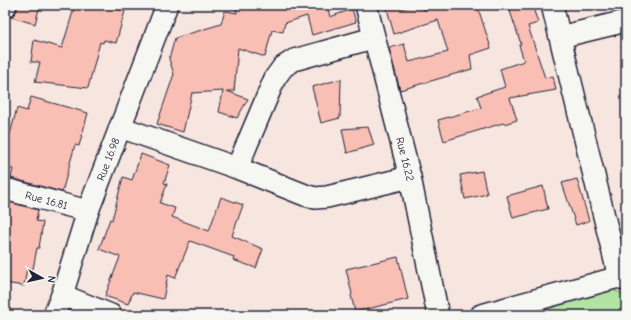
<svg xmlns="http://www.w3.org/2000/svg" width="631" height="320" viewBox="0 0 631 320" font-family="'Comic Neue',sans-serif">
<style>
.green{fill:#b2e3a3;stroke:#6a826f}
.building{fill:#fabfb4;stroke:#22223b}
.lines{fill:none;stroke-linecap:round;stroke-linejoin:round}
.minor-casing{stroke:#22223b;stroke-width:24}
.minor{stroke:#f6f6f2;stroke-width:21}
.labels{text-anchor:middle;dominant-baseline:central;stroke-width:3.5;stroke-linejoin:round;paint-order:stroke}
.street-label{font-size:11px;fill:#22223b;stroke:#f6f6f2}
</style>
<rect width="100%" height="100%" fill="#f7e6df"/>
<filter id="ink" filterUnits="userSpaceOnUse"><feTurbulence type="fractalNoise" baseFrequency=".025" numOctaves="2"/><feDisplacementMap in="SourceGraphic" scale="8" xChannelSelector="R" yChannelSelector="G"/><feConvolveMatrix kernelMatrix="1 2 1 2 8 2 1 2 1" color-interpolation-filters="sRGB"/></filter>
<g filter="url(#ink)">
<path class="green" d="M 608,288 L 626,295 L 626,315 L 518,315 Z"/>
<path class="building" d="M 18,5 L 40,5 L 35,24 L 11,17 L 16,12 Z
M 75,5 L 117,5 L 116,9 L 125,11 L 116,43 L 104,40 L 103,43 L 100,42 L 88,88 L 35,82 L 40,62 L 31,62 L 34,40 L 62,48 Z
M 235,5 L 332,5 L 332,8 L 328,9 L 330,17 L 352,9 L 356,22 L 312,35 L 307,16 L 285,23 L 283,32 L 272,30 L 265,57 L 238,48 L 234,91 L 227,91 L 248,99 L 237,118 L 219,112 L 223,91 L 192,93 L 183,132 L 157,124 L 174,74 L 169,59 L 175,38 L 221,24 L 225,11 L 237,13 Z
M 386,5 L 400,5 L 401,9 L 414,5 L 422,5 L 424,10 L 442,5 L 477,5 L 491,48 L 470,55 L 472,69 L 400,90 L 389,48 L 404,44 L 409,62 L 448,52 L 438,20 L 394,34 Z
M 508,5 L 532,5 L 538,23 L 528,26 L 545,78 L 553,76 L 556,90 L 510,98 L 517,120 L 504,124 L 503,123 L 444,141 L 438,120 L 481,108 L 477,96 L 505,87 L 500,69 L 524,61 L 519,45 L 521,44 Z
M 341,79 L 340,118 L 321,123 L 312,87 Z
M 31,97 L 88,113 L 79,146 L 75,145 L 62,192 L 11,178 L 13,169 L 5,167 L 5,141 L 8,142 L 17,108 L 27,111 Z
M 368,127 L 374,145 L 347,153 L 342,129 Z
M 141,154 L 170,165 L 164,183 L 167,184 L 160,203 L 175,208 L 172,217 L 209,231 L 221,197 L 243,205 L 232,236 L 263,249 L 256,268 L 233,260 L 234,257 L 190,241 L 175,278 L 168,275 L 163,299 L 133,292 L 128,304 L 105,296 L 120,257 L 99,249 L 110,219 L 112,220 L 123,177 L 132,180 Z
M 482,171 L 487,194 L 465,199 L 460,175 Z
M 577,179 L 589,221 L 576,225 L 562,183 Z
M 543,186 L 548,209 L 513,218 L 507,196 Z
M 5,201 L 38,210 L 36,221 L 43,222 L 39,248 L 37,248 L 33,269 L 27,268 L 24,286 L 5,283 Z
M 398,257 L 408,299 L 355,312 L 351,295 L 352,294 L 346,269 Z"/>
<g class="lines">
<g class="minor-casing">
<g id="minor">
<path id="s1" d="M 366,5 L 410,177 L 438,315"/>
<path d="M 552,5 L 619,277"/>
<path d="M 5,7 L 6,5"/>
<path d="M 560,37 L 626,21"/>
<path d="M 120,127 L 237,168 L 305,195 L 315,198 L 327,197 L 410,177"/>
<path d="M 237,168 L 275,78 L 283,67 L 294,60 L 373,38"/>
<path id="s2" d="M 5,189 L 88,211"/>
<path d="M 62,295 L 111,315"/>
<path id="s3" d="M 54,315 L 62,295 L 88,211 L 167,5"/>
<path d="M 481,315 L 619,277 L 626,280"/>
</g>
</g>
<use href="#minor" class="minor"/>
</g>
</g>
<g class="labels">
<g class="street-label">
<text stroke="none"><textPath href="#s3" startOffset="165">Rue 16.98</textPath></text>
<text stroke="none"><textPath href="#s1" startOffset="159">Rue 16.22</textPath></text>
<text stroke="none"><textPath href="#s2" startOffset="43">Rue 16.81</textPath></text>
</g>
</g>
<rect width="631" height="320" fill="none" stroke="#f6f6f2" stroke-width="20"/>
<rect x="10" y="10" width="611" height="300" fill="none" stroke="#22223b" stroke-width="1.5" filter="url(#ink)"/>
<g transform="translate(42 278) rotate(98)" stroke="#f6f6f2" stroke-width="3" paint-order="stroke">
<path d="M0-3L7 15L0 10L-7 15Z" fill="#22223b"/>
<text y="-6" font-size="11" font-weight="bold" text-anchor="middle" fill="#22223b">N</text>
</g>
</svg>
